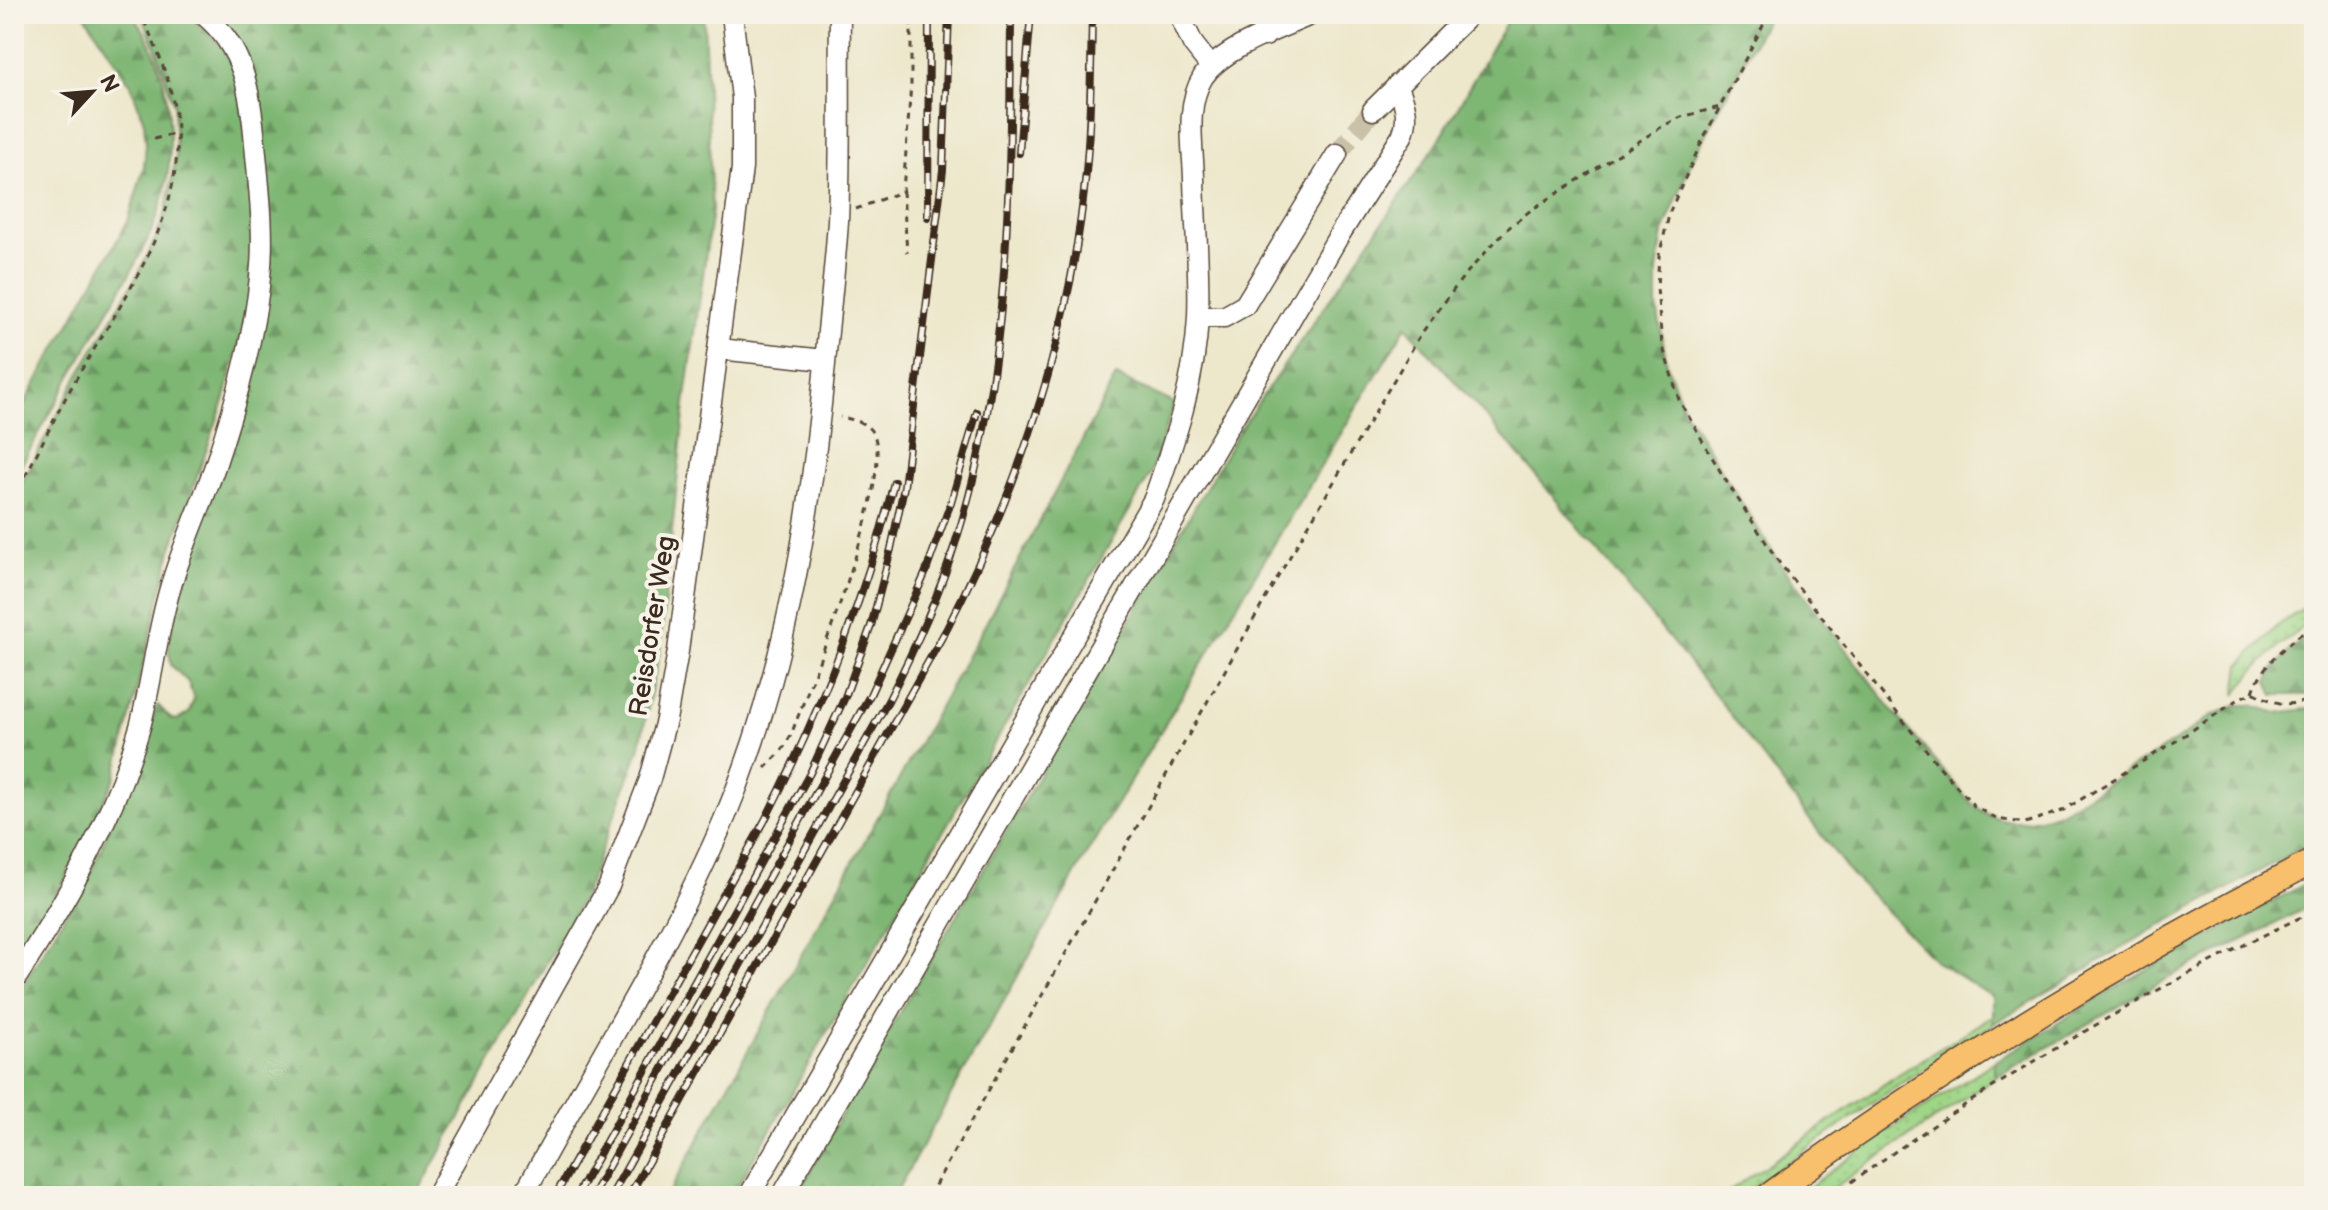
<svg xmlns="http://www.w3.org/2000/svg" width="2328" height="1210" viewBox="0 0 2328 1210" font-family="'Balsamiq Sans',sans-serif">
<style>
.grass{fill:url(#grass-dots);stroke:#6c8052;stroke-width:2}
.forest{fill:url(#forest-firs);stroke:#5c7048;stroke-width:2}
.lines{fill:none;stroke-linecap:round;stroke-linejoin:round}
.minor-tunnel{stroke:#c9c1a8;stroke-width:20;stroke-dasharray:20 10;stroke-linecap:butt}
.minor-casing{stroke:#564638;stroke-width:23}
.major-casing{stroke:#564638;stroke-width:27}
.path{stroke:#564638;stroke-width:3;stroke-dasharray:6 6;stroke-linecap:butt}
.minor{stroke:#fff;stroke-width:20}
.major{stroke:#f8bf6c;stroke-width:24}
.rail-casing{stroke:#3b2a1e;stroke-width:8}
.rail{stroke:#f7f3e8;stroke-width:5;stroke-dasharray:15;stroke-linecap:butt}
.labels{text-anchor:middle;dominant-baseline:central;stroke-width:8;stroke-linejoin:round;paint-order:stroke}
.street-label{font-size:26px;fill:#3b2a1e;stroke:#f7f3e8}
</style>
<defs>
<pattern id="grass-dots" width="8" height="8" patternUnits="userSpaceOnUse" patternTransform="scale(2)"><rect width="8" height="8" fill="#9ed586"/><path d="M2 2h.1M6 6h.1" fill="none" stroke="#89b773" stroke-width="1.8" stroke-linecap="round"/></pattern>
<pattern id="forest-firs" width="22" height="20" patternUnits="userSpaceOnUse" patternTransform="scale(2)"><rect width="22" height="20" fill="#7eb673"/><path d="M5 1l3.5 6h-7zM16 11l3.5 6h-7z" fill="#68945e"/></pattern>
</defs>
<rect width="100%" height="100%" fill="#f7f3e8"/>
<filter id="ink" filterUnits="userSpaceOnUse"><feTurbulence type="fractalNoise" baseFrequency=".0125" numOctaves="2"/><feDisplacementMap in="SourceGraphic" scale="16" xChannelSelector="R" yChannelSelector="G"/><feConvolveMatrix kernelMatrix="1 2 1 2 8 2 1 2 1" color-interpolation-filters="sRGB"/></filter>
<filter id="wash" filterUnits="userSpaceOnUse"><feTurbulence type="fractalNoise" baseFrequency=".006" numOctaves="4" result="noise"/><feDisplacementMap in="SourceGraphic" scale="32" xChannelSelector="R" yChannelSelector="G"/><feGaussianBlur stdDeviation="1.8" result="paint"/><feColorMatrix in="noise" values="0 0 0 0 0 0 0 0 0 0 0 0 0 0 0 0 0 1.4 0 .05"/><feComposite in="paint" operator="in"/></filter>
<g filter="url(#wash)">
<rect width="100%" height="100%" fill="#ede7cb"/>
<path class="grass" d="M 2314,601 L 2314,620 C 2282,641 2258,663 2236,695 L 2240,665 L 2276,627 Z
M 1993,1016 L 1993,1024 L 1884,1095 L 1740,1196 L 1722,1196 L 1899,1074 Z
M 1994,1062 L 1996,1077 L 1822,1196 L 1797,1196 L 1877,1138 Z"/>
<path class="forest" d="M 84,14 L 132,14 C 173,63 180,159 157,217 C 143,255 120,290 100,325 C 71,376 42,427 14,479 L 14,422 L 128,221 L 144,167 L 146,144 L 144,122 L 131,85 Z
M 141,14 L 188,14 L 221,46 L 238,75 L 253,192 L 253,289 L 225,398 L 172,547 L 115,778 L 62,885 L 14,966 L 14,498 L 74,383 L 139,272 L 156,237 L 166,210 L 176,157 L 174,105 L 155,45 Z
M 212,14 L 702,14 L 704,22 L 712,210 L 685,404 L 660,650 L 639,750 L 584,896 L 416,1196 L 14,1196 L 14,1000 L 93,868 L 158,705 L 171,719 L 177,720 L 189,713 L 194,699 L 188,682 L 171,665 L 168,643 L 184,581 L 244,391 L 264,136 L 257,86 L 244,49 L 230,28 Z
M 1511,14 L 1769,14 L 1693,158 L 1663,233 L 1657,271 L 1657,307 L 1667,365 L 1684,410 L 1778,561 L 1893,711 L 1968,800 C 1996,827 2028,825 2062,811 L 2176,741 L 2211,716 L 2238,705 L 2252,705 L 2277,713 L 2314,708 L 2314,841 L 2154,929 L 1993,1024 L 1993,997 L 1935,961 L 1851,874 L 1714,693 L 1516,451 L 1406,326 L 1087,853 L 894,1196 L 797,1196 L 872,1059 L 1090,689 L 1238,432 L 1438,142 Z
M 1116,376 L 1174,403 L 1151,473 L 732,1196 L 667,1196 L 986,623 Z
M 2314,631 L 2314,692 L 2305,695 L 2274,695 L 2268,682 C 2276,659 2295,646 2314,631 Z
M 2314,879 L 2314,904 L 2179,972 L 1996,1077 L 1994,1062 L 2126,981 Z"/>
</g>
<g filter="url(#ink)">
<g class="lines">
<path class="minor-tunnel" d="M 1337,154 L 1373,110"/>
<g class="minor-casing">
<path id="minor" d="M 1179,14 L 1193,44 L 1211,67
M 1259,14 L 1265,36
M 1373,110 L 1470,14
M 1198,317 L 1224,317 L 1245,305 L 1337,154
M 719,349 L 825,360
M 14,981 C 65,903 114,818 140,727 C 153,678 157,627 173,579 C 185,541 202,504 215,466 C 235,406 254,340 260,277 C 265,233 259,188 255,144 C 251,94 244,47 203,14
M 436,1196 L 609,886 L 650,779 L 666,720 L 678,651 L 742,168 L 742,98 L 732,14
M 523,1196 C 591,1070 670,947 726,815 C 785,673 811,516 825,364 C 829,316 835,269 838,221 C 841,152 839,83 840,14
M 749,1196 L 1154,499 C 1175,439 1195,382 1198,317 C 1200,271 1195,224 1194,178 C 1193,146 1185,106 1203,77 C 1223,47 1280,29 1312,14
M 782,1196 L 1338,237 L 1402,136 C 1410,118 1405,102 1397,85"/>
</g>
<g class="major-casing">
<path id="major" d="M 1768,1196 C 1941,1071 2124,958 2314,861"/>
</g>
<path class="path" d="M 1769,14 L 1702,141 L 1670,211 L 1659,256 L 1657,288 L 1662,344 L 1679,400 L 1723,476 L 1778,561 L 1938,765 L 1974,806 L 1996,819 L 2025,823 L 2062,811 L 2176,741 L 2242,697 L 2253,692 C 2278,705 2286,707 2314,699
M 154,139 L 177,133
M 903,191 L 907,253
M 856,209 L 903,191 L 911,84 L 911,14
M 14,498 C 35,458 54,418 76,379 C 121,303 182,222 177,129 C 174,88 158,51 141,14
M 2253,692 C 2263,662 2288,643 2314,625
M 765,768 L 781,752 L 791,735 C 811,681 891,486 875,438 C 869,422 855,420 840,417
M 929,1196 L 1272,587 L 1421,334 L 1463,277 L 1506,230 L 1531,210 L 1663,126 L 1681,117 L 1720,107
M 1832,1196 C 1984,1086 2144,991 2314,911"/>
<use href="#minor" class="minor"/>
<use href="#major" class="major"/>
<g class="rail-casing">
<path id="rail" d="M 1019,153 L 1031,14
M 928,217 L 929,14
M 555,1196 L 764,822 C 820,713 864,600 894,482
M 576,1196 L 810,773 L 845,697 L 871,626 L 891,549 L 904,487 L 943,170 L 949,14
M 592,1196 L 870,695 L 925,574 L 951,502 L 977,412
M 611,1196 L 888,701 C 914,650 938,598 955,544 C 1010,374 1010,191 1011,14
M 629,1196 L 946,630 C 1020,487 1071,333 1086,172 C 1091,120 1091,67 1092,14"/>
</g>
<use href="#rail" class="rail"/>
</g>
</g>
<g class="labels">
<g class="street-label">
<text transform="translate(653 626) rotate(-81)">Reisdorfer Weg</text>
</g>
</g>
<rect width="2328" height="1210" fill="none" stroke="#f7f3e8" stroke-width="48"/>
<g transform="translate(92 92) rotate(64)" stroke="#f7f3e8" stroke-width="6" paint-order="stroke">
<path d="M0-6L14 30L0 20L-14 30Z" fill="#3b2a1e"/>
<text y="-12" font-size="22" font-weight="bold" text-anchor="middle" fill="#3b2a1e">N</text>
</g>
</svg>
